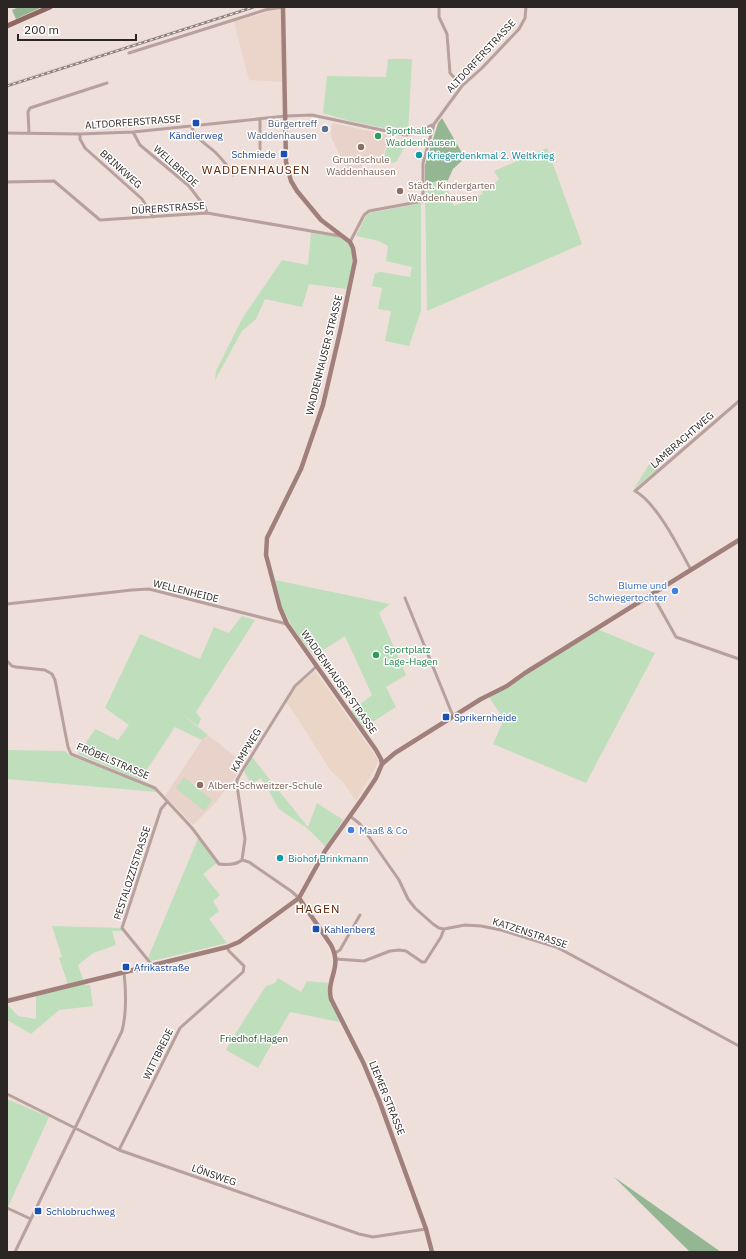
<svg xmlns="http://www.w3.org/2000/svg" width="746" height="1259" viewBox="0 0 746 1259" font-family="'IBM Plex Sans',sans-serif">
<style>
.commercial{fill:#ebd4c9}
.industrial{fill:#ead5c7}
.built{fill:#e9d2c9}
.green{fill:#bedebc}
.forest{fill:#95b693}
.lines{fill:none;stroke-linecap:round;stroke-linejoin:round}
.street{stroke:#b7a09d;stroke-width:3}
.secondary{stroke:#a1807b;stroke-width:4.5}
.primary{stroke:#906863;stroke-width:5}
.rail-casing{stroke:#8b807d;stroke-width:2.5}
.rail{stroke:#fff;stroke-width:1;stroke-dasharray:3;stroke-linecap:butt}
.transit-dot{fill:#1a4fb4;stroke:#fff;stroke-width:1.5}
.service-dot{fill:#5c6f8a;stroke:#fff;stroke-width:1.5}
.leisure-dot{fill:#2e9e5b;stroke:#fff;stroke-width:1.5}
.education-dot{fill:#8d6e63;stroke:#fff;stroke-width:1.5}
.culture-dot{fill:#0f9aa8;stroke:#fff;stroke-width:1.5}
.shop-dot{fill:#3f7fe0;stroke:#fff;stroke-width:1.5}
.labels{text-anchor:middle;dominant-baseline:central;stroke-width:3;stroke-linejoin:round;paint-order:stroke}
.street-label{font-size:10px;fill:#2b2523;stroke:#fff}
.service-label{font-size:10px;fill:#4e5e75;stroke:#fff;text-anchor:end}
.leisure-label{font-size:10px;fill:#27864d;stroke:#fff;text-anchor:start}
.transit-label{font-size:10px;fill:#164399;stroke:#fff;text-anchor:start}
.culture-label{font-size:10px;fill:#0d838f;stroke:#fff;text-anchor:start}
.education-label{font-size:10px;fill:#785e54;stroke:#fff;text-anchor:start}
.shop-label{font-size:10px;fill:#366cbe;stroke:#fff;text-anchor:end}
.park-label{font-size:10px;fill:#275526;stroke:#fff}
.quarter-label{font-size:12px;letter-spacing:1px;fill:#602200;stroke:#fff}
</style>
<rect width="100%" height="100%" fill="#efdfda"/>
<path class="commercial" d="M 282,8 L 282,82 L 249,80 L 234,22 Z"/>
<path class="industrial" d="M 315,671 L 379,761 L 356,801 L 344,783 L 331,771 L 287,702 L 296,687 Z"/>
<path class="built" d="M 248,7 L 259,7 L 7,88 L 7,83 Z
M 332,123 L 388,135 L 383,159 L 379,158 L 370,160 L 362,160 L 362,168 L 346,168 L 331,137 Z
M 208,735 L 236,757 L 231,763 L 232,768 L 237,775 L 216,802 L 193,825 L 165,796 L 202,740 Z"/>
<path class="green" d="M 388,59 L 412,59 L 408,133 L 350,121 L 323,113 L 327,76 L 386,77 Z
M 387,147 L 404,148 L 396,162 L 391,163 L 389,159 L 383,159 Z
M 547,148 L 582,244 L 427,311 L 425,183 L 448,180 L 449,196 L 454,206 L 483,194 L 482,191 L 493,185 L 499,179 L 494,171 Z
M 421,203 L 421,311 L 409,346 L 385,341 L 391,311 L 378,309 L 382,288 L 372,286 L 375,273 L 381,272 L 410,277 L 412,267 L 386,261 L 388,246 L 379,241 L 356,236 L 366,216 L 370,213 Z
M 311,233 C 320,234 330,235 339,237 C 362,243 350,273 347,289 L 309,284 L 302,307 L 265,299 L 256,319 L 242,331 L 215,380 L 216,371 L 242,319 L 282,260 L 308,265 Z
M 651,461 L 658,469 L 634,489 Z
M 275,580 L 390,604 L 379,613 L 406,675 L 386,687 L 396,707 L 363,728 L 351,711 L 372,695 L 345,636 L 314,656 L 292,627 L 282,607 Z
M 242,616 L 255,620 L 196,712 L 201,719 L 198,726 L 178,711 L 208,735 L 202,740 L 175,727 L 140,780 L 78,754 L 95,729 L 118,740 L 129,725 L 105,708 L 140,634 L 200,659 L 214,627 L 229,633 L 241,617 Z
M 597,629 L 655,653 L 586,783 L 493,744 L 504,719 L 489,697 L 508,688 L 526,675 Z
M 7,750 L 65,751 L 70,756 L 116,772 L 154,788 L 157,792 L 7,779 Z
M 252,757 L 308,827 L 317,803 L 343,820 L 326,847 L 307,828 L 279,809 L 261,778 L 251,784 L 244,771 Z
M 184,777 L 212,800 L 204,811 L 176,788 Z
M 199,836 L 218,862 L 203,874 L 220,895 L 213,901 L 219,911 L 209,919 L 227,943 L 152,961 L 148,958 Z
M 52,926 L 121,928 L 123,931 L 112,931 L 116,945 L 93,953 L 78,965 L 85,985 L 90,985 L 93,1006 L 59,1010 L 31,1034 L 7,1020 L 7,1004 L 18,1016 L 36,1019 L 36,995 L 65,988 L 67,981 L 59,958 L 62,957 Z
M 278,978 L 301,992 L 307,981 L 328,983 L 329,995 L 340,1022 L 290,1012 L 258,1068 L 226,1050 L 230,1042 L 266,986 L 275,983 Z
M 7,1099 L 49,1117 L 8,1207 L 7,1207 Z"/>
<path class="forest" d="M 19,7 L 42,7 L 16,19 L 12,10 Z
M 442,118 L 465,158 L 453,169 L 448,180 L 425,183 L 425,165 L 438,123 Z
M 614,1177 L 721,1252 L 690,1252 Z"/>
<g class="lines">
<path class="street" d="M 439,7 L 439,17 L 447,34 L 450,73 L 462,86
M 129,53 L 265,10 L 283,7
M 260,119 L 260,149
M 191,126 C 196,139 205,143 215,152 C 222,159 228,166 233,175
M 133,132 L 140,145 L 189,186 L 205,207 L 207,213
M 7,133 L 80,134 L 133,132 L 286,116 L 312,115 L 405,135 L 413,134 L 434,124 L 462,86 L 482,68 L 519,29 L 525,18 L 526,7
M 29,133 L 28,112 L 30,108 L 107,83
M 80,134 L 80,139 L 85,148 L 142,199 L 153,217
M 7,182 L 54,181 L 100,220 L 207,213 L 340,236
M 350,242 L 364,215 L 369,211 L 423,201 L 423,163 L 434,124
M 691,570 C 679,548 657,503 635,491 L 739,401
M 652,594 L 676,637 L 739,659
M 405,598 L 453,716
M 7,604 L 132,590 L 149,589 L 287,624
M 7,661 L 12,666 L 16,667 L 45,670 L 52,674 L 55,680 L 68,747 L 71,754 L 155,788 L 192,828 L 219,864 C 227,865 236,865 242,860 L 249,862 L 291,891 L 299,898
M 350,816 L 360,824 L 399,880 L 408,899 L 415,908 L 433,924 L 439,928 L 444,929 L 465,925 L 481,926 L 501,930 L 556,947 L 564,951 L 739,1046
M 242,860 L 245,839 L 237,786 L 237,780 L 242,771 L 295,686 L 317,666
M 335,953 L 340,950 L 360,915
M 336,959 L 364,961 L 390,951 L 399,950 L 406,951 L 422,962 L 425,962 L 441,937 L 444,929
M 152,965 L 122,928 L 161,809 L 167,802
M 7,1094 L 119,1150 L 359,1234 L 373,1237 L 426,1229
M 119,1150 L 180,1028 L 243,972 L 244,966 L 229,951 L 227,947
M 7,1208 L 31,1219
M 15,1252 L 122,1031 C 127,1012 126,991 124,972"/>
<path class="secondary" d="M 283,7 L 286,162 L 291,181 L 297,191 L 321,220 L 350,242 L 353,248 L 355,261 L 340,332 L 323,405 L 301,469 L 267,538 L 266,555 L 280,608 L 287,624 L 376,750 L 381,759 L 382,764
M 299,898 L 331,945 C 343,968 326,978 331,999 L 363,1062 L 379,1100 L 426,1229 L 432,1252
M 7,1001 L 227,947 L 239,942 L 299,898 L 325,851 L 362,799 L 376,778 L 382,764 L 395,753 L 481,699 L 507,686 L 525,673 L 739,540"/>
<path class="primary" d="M 7,26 L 50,7"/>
<g class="rail-casing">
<path id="rail" d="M 7,86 L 254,7"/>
</g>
<use href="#rail" class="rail"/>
</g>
<g class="transit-dot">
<rect x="192" y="119" width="8" height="8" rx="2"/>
<rect x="280" y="150" width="8" height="8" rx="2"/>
<rect x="442" y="713" width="8" height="8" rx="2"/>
<rect x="312" y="925" width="8" height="8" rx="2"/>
<rect x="122" y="963" width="8" height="8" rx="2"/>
<rect x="34" y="1207" width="8" height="8" rx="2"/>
</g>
<circle class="service-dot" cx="325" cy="129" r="4"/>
<g class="leisure-dot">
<circle cx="378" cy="136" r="4"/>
<circle cx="376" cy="655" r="4"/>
</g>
<g class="education-dot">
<circle cx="361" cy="147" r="4"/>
<circle cx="400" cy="191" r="4"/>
<circle cx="200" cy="785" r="4"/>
</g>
<g class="culture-dot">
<circle cx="419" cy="155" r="4"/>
<circle cx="280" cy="858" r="4"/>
</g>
<g class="shop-dot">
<circle cx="675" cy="591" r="4"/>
<circle cx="351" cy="830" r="4"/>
</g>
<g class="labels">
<g class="street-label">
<text transform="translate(481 56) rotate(-47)">ALTDORFERSTRASSE</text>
<text transform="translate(133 122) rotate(-4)">ALTDORFERSTRASSE</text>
<text transform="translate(176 166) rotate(42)">WELLBREDE</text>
<text transform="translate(121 169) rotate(42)">BRINKWEG</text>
<text transform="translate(168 208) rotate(-4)">DÜRERSTRASSE</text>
<text transform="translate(324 355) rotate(-76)">WADDENHAUSER STRASSE</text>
<text transform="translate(682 440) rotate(-41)">LAMBRACHTWEG</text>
<text transform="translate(186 591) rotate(14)">WELLENHEIDE</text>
<text transform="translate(339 682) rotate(55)">WADDENHAUSER STRASSE</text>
<text transform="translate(246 750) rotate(-59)">KAMPWEG</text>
<text transform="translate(113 761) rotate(23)">FRÖBELSTRASSE</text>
<text transform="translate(132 873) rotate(-72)">PESTALOZZISTRASSE</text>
<text transform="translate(530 933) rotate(18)">KATZENSTRASSE</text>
<text transform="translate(158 1054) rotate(-64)">WITTBREDE</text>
<text transform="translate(387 1098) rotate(68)">LIEMER STRASSE</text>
<text transform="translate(214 1175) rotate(19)">LÖNSWEG</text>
</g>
<g class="service-label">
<text x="317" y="123">Bürgertreff<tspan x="317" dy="12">Waddenhausen</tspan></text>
</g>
<g class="leisure-label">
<text x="386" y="130">Sporthalle<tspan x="386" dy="12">Waddenhausen</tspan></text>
<text x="384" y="649">Sportplatz<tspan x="384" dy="12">Lage-Hagen</tspan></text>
</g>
<g class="transit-label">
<text x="196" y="135" text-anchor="middle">Kändlerweg</text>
<text x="276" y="154" text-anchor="end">Schmiede</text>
<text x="454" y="717">Sprikernheide</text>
<text x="324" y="929">Kahlenberg</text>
<text x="134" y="967">Afrikastraße</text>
<text x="46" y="1211">Schlobruchweg</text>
</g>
<g class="culture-label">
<text x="427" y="155">Kriegerdenkmal 2. Weltkrieg</text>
<text x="288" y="858">Biohof Brinkmann</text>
</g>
<g class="education-label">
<text x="361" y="159" text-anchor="middle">Grundschule<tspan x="361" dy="12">Waddenhausen</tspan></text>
<text x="408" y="185">Städt. Kindergarten<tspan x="408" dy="12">Waddenhausen</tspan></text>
<text x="208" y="785">Albert-Schweitzer-Schule</text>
</g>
<g class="shop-label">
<text x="667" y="585">Blume und<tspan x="667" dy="12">Schwiegertochter</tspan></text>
<text x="359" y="830" text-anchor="start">Maaß &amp; Co</text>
</g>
<g class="park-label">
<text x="254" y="1038">Friedhof Hagen</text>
</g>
<g class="quarter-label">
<text x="256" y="169">WADDENHAUSEN</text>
<text x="318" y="908">HAGEN</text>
</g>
</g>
<rect width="746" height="1259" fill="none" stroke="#2b2523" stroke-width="16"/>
<path d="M18 34v6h118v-6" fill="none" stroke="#2b2523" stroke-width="2"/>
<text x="24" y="34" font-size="12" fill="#2b2523" stroke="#ffffff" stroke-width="3" paint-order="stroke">200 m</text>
</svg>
